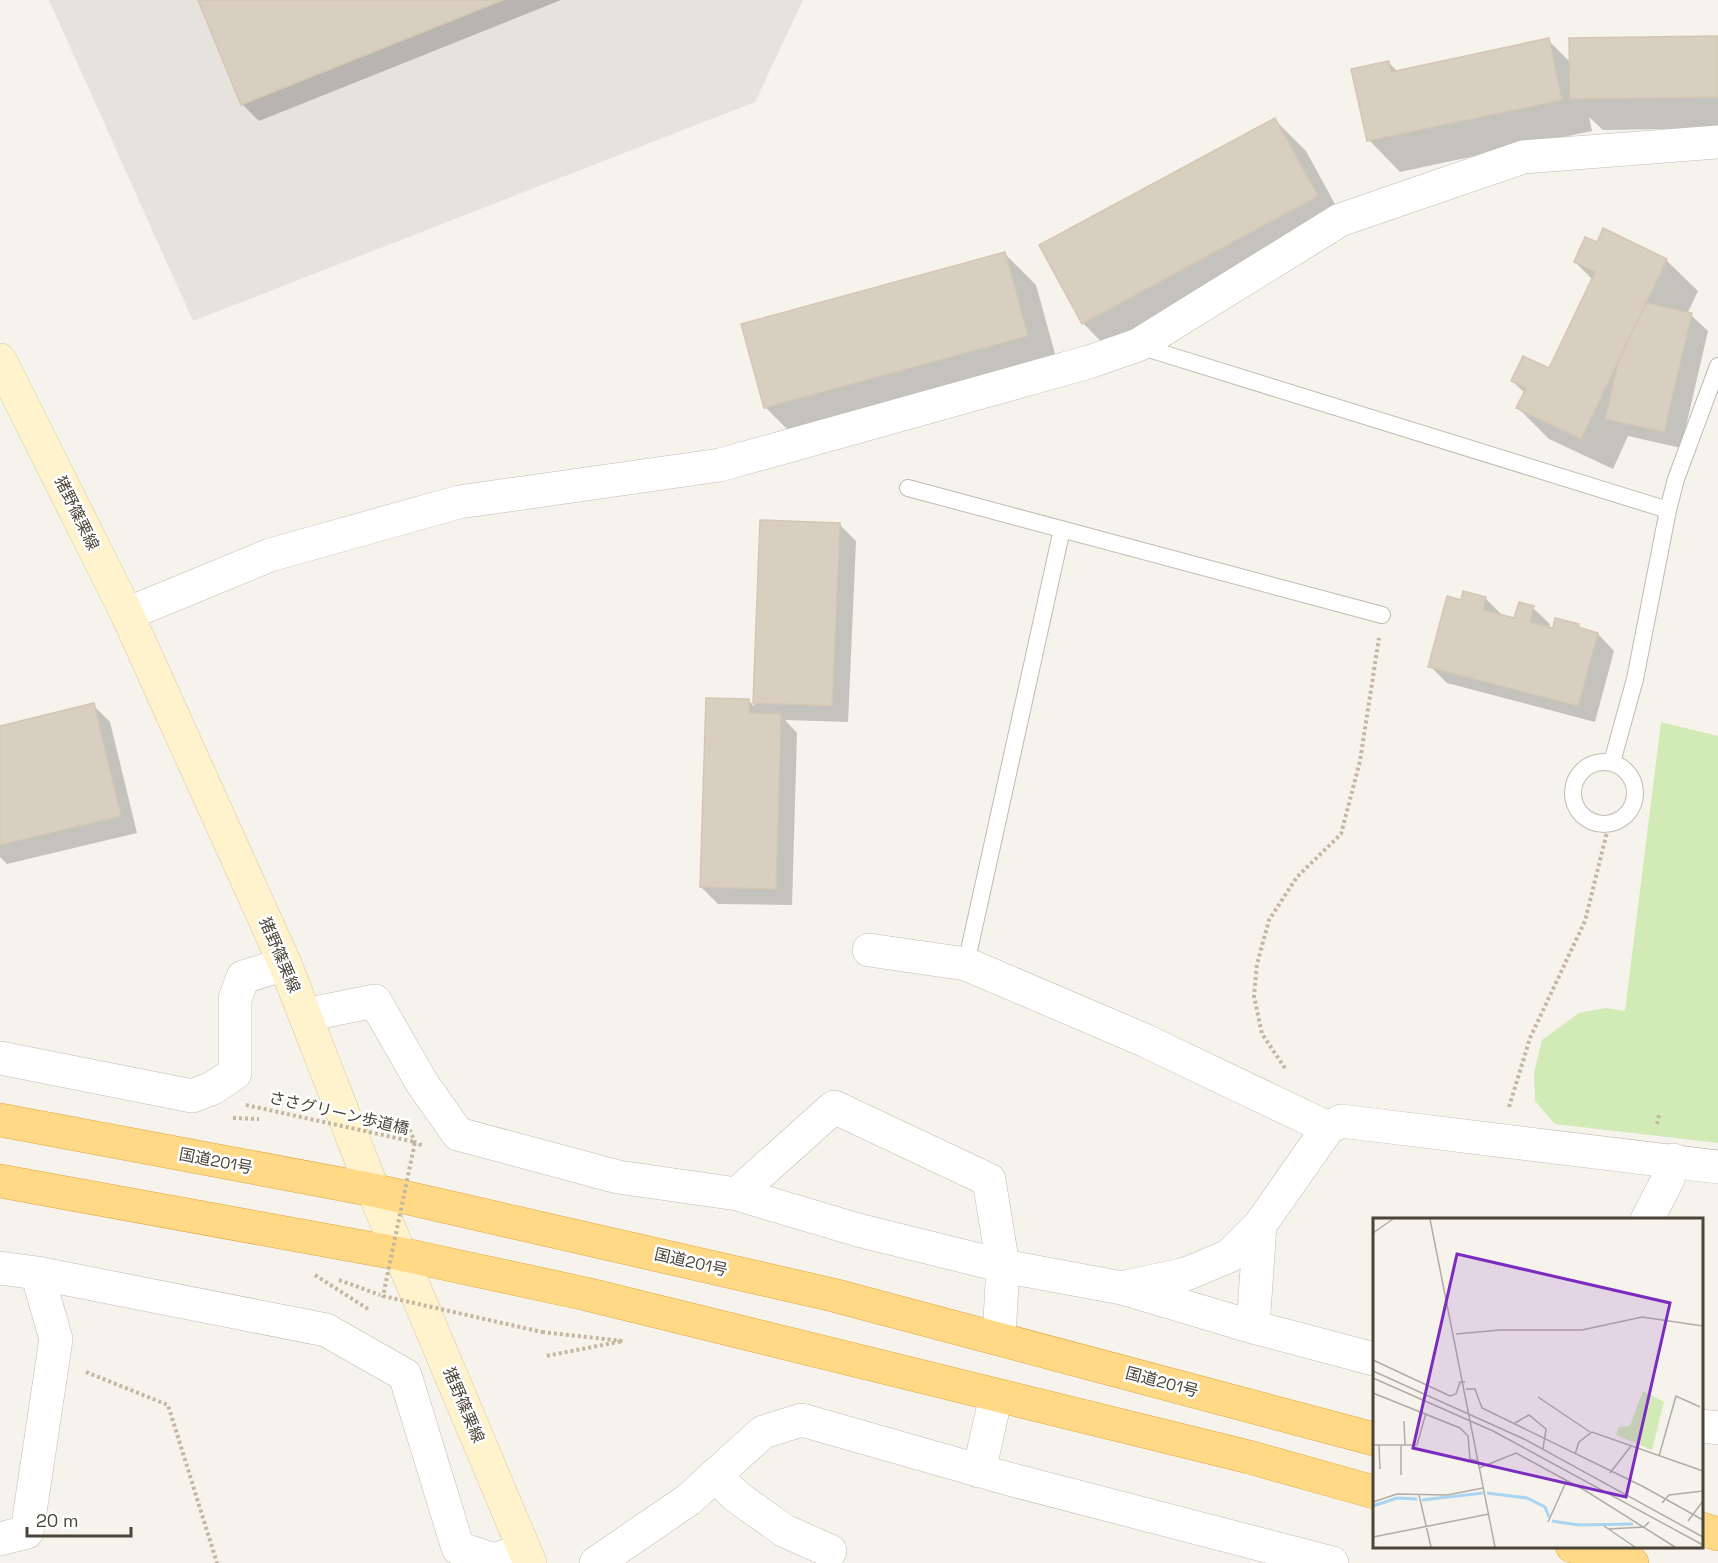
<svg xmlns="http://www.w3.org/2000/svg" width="1718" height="1563" viewBox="0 0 1718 1563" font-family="'Space Grotesk','Noto Sans JP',sans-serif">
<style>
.industrial{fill:#e6e2dd}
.green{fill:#d2eab5}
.shadow{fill:#0003}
.building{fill:#d8cfc1;stroke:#d3c7b4;stroke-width:1.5}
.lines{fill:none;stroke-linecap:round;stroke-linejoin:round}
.service-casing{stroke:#c2bbae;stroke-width:18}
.minor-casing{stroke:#c2bbae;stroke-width:34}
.tertiary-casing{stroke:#c2bbae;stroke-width:34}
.secondary-casing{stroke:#d6c79b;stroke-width:34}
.trunk-casing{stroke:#e0a43c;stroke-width:34}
.path{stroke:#c4b79f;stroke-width:4;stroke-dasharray:3 3;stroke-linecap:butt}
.service{stroke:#fff;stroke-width:16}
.minor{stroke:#fff;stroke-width:33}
.tertiary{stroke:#fff;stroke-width:33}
.secondary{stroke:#fff3cd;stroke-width:33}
.trunk{stroke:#ffd985;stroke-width:33}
.path-bridge{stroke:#c4b79f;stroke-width:4;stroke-dasharray:3 3;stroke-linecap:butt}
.labels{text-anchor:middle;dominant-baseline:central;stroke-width:5;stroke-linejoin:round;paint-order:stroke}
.street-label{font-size:16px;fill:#4b4439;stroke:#fff}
.inset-river{fill:none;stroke:#a9d4f2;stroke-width:3}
.inset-road{fill:none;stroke:#b2ada4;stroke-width:1.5}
.view{fill:#7b2cbf;fill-opacity:0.15;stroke:#7b2cbf;stroke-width:3}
.inset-edge{fill:none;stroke:#4b4439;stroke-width:3}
</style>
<rect width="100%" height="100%" fill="#f6f3ec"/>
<path class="industrial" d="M 49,0 L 803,0 L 755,102 L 193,321 Z"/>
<path class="green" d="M 1661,722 L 1718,736 L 1718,1143 L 1555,1124 L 1535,1101 L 1534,1073 L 1542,1040 L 1579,1013 L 1606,1008 L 1625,1011 Z"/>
<path class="shadow" d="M 200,0 L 561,0 L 259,121 L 242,104 Z
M 1718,38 L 1718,128 L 1603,130 L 1589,117 L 1592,131 L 1400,172 L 1369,140 L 1388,62 L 1398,72 L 1548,40 L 1571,63 Z
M 1274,119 L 1306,151 L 1348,228 L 1114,355 L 1083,323 Z
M 1597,244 L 1666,260 L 1698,291 L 1687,314 L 1691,315 L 1708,331 L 1681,448 L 1628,436 L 1613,469 L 1549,439 L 1518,408 L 1525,393 L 1512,381 L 1550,370 L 1593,280 L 1575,262 Z
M 1005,254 L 1036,285 L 1059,368 L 797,439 L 765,407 Z
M 762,522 L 839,524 L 856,541 L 848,722 L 785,720 L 797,733 L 792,905 L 718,904 L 701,887 L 749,701 L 754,706 Z
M 1485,598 L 1502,615 L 1502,616 L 1515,620 L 1533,608 L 1550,624 L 1549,629 L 1578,625 L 1583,630 L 1598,634 L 1614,651 L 1595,722 L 1447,683 L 1430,666 L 1462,602 Z
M 93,705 L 110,722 L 137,833 L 7,864 L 0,857 L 0,727 Z"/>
<path class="building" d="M 198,0 L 503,0 L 241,105 Z
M 1718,36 L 1718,97 L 1570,99 L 1569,38 Z
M 1549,38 L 1562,100 L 1367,141 L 1351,69 L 1389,61 L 1391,72 Z
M 1275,118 L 1318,196 L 1082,324 L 1039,245 Z
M 1603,228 L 1667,259 L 1581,439 L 1516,408 L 1526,388 L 1511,381 L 1523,356 L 1549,368 L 1595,272 L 1574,262 L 1585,237 L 1597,242 Z
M 1005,252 L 1028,336 L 764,408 L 741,324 Z
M 1646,303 L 1692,313 L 1664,432 L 1605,419 L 1619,360 Z
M 760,520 L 840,523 L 832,706 L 753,703 Z
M 1463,591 L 1486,597 L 1483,610 L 1514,618 L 1519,602 L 1534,606 L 1530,622 L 1553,628 L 1555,618 L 1579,624 L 1578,627 L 1598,633 L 1578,706 L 1428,667 L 1447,596 L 1461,600 Z
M 706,698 L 749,699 L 749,713 L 781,714 L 776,889 L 700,887 Z
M 94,703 L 121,816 L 0,845 L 0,726 Z"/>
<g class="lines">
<g class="service-casing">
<path id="service" d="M 1139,346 L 1668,510
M 908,488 L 1382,615
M1573 793a31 31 0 1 1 62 0a31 31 0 1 1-62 0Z
M 1612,762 L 1635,679 L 1668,510 L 1676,479 L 1718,366
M 966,964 L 1062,529"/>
</g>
<g class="minor-casing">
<path id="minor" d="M 869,950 L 966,964 L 1144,1040 L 1328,1128
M 305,1015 L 375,1001 L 422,1083 L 458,1134 L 618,1177 L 737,1194 L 858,1230 L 1003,1266 L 1122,1288 L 1253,1327 L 1374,1359
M 0,1058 L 192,1096 L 213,1088 L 235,1073 L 235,999 L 243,977 L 285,964
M 737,1194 L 834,1107 L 989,1180 L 1003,1266 L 999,1338
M 1647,1220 L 1668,1179 L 1673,1160
M 0,1268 L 37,1273 L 326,1330 L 405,1375 L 458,1548 L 494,1560 L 524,1550
M 1126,1287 L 1186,1274 L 1229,1256 L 1260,1225
M 1253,1327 L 1260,1225 L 1328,1128 L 1341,1121 L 1718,1167
M 1702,1426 L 1718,1428
M 979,1471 L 996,1396
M 715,1475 L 737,1497 L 785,1531 L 830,1551
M 0,1539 L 27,1532 L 56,1339 L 37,1273
M 596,1563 L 688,1500 L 763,1432 L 802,1420 L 1009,1479 L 1332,1563"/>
</g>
<g class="tertiary-casing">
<path id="tertiary" d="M 127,614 L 270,555 L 459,502 L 720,465 L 1089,362 L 1138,345 L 1340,220 L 1523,157 L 1718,142"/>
</g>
<g class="secondary-casing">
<path id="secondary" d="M 0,360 L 127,614 L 285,964 L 373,1190 L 530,1563"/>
</g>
<g class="trunk-casing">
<path id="trunk" d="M 0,1120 L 373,1190 L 833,1295 L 1374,1439
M 0,1181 L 401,1254 L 586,1294 L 1249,1457 L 1374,1492
M 1702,1529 L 1718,1534
M 1572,1546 L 1632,1563"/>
</g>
<path class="path" d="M 1285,1068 L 1262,1034 L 1254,996 L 1257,964 L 1269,920 L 1297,877 L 1341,834 L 1360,761 L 1379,638
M 1509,1107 L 1530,1038 L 1585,921 L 1609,824
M 233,1118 L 259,1119
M 407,1124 L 415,1142 L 423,1146
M 1657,1124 L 1659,1115
M 315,1275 L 368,1309
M 339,1280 L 380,1295
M 542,1332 L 623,1341 L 546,1356
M 86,1372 L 168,1405 L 217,1563"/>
<use href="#service" class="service"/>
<use href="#minor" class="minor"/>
<use href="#tertiary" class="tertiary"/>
<use href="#secondary" class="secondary"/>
<use href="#trunk" class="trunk"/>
<path class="path-bridge" d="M 246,1105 L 415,1142 L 383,1296 L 542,1332"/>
</g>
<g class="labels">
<g class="street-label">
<text transform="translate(77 513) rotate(64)">猪野篠栗線</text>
<text transform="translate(280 955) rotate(67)">猪野篠栗線</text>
<text transform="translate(339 1113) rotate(13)">ささグリーン歩道橋</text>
<text transform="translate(216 1161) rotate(11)">国道201号</text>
<text transform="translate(691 1262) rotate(13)">国道201号</text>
<text transform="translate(1162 1382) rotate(15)">国道201号</text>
<text transform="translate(464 1405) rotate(67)">猪野篠栗線</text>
</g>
</g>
<g transform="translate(1373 1218)">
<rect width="330" height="330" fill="#f6f3ec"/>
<path d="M 270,173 L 291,184 L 279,232 L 243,217 L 246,209 L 257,208 Z" fill="#d2eab5"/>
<path class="inset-river" d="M 114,275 L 154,280 L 172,289 L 176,299M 49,282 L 110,275M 0,288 L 24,280 L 44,281M 179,303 L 206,307 L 260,306"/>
<path class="inset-road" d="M 57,1 L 122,329M 0,15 L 20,1M 83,116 L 127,112 L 209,112 L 269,99 L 330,108M 0,142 L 77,178 L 83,176 L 87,164 L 92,164M 0,153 L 151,221 L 330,319M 0,160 L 120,213 L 330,327M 93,171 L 102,171 L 109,190 L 271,269 L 330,302M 0,175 L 87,210 L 95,218 L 97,241 L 105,243M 165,179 L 217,214M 31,203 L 32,227M 142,205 L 156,197 L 173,211 L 170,231M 0,227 L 44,227 L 53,195M 6,227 L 7,251M 28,227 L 28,257M 202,236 L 206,224 L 219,214 L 330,253M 286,238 L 303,178 L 327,189M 106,250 L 143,235 L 213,273 L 302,329M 237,255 L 258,228M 46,277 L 58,329M 0,284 L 24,276 L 74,277 L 110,270M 289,285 L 296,277 L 330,273M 315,303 L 330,283M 175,304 L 194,262M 231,308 L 262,329M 235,311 L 271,309 L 276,304M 0,319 L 116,296"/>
<path class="view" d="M 84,36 L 297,85 L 253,279 L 40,230 Z"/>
<rect width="330" height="330" class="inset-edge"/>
</g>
<path d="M27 1527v9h104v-9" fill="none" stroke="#4b4439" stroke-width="3"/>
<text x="36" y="1527" font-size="18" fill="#4b4439" stroke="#ffffff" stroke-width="4.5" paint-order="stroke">20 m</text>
</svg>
